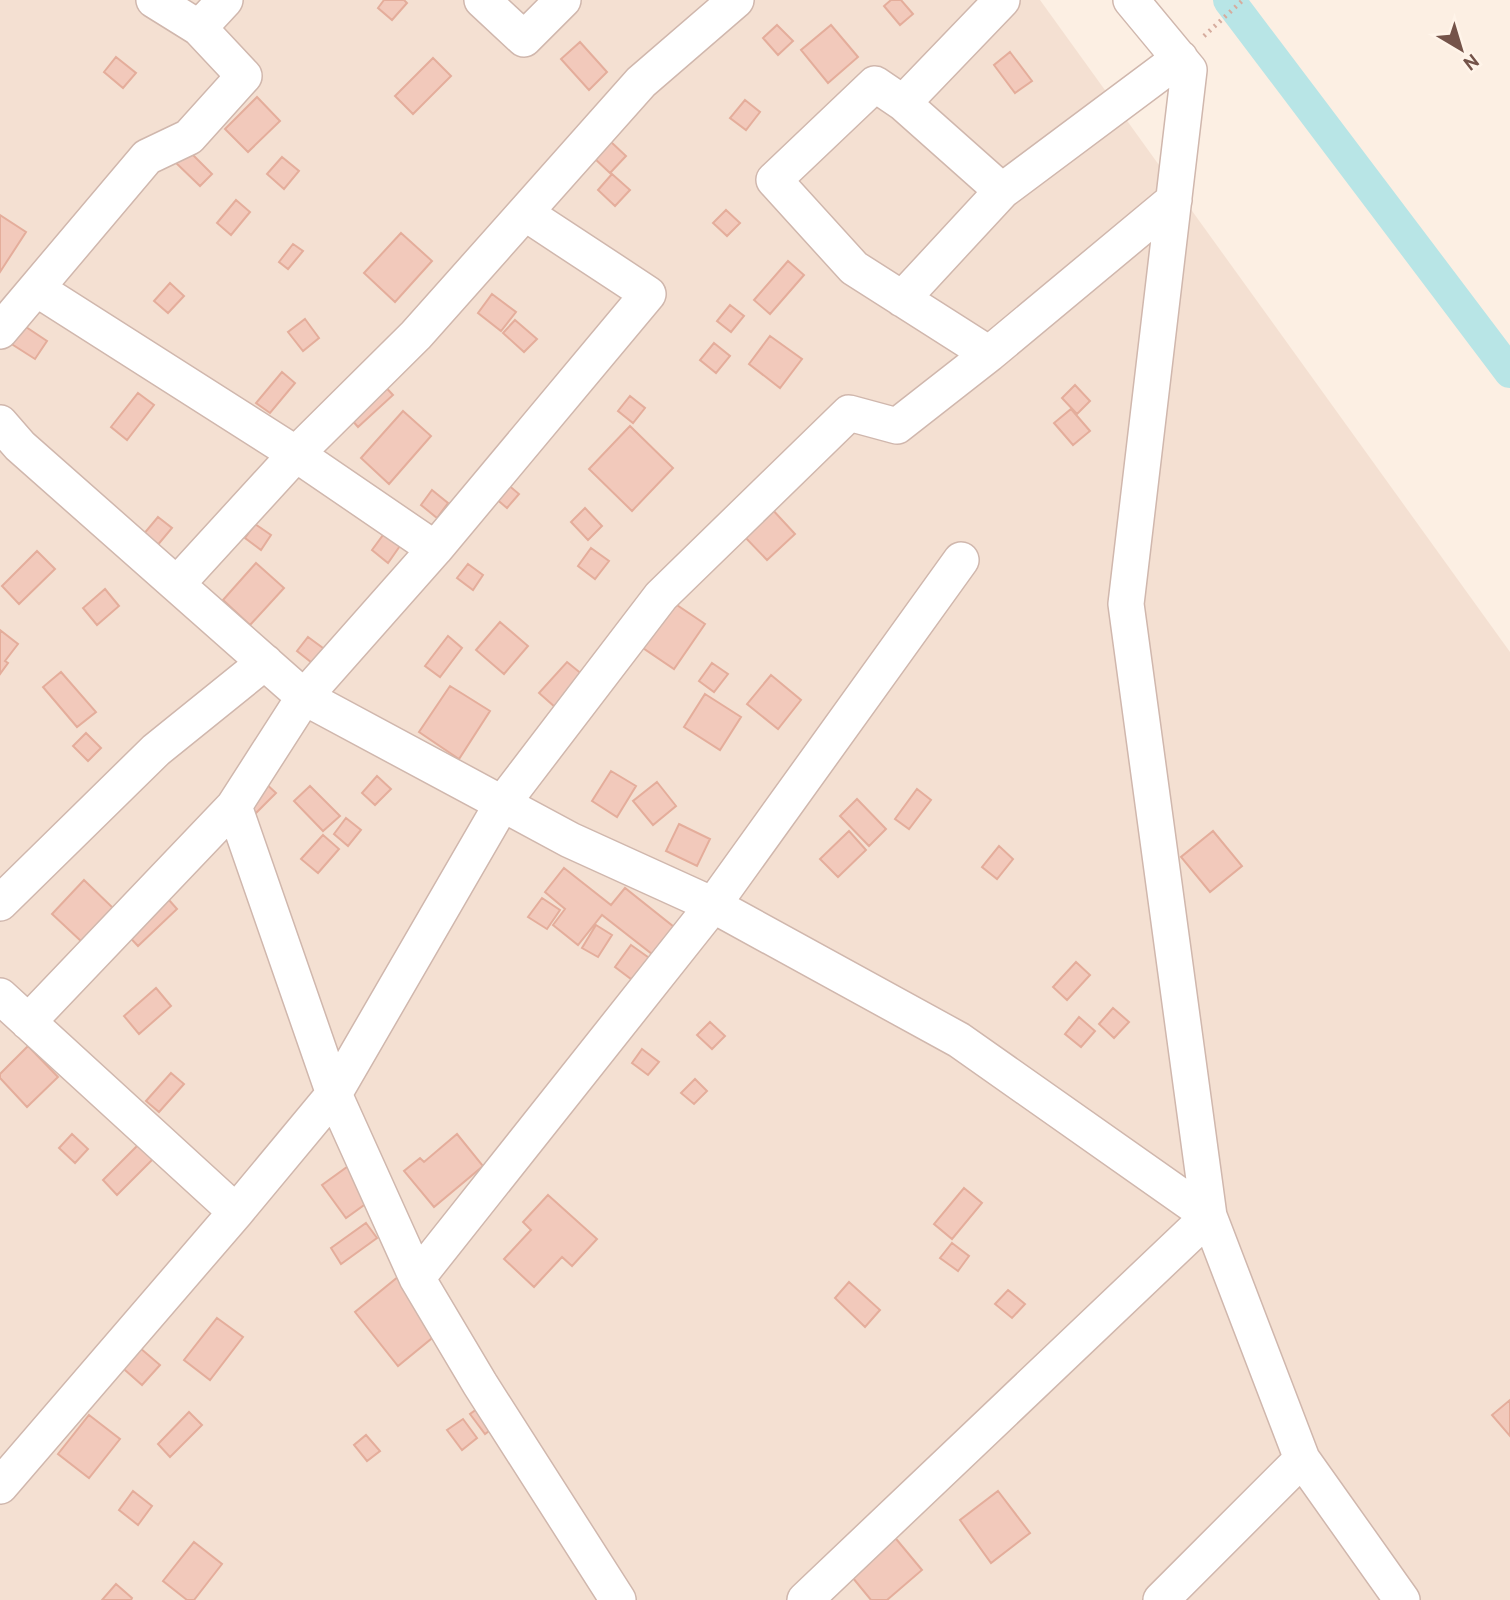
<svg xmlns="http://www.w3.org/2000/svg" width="1510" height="1600" viewBox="0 0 1510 1600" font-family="Overpass,sans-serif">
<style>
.residential{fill:#f4e0d2}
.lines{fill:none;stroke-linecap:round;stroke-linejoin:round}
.canal{stroke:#b8e5e6;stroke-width:32}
.building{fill:#f2c9bb;stroke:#e4ad9b;stroke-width:2}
.minor-casing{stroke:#d0b7ad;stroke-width:38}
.path{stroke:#d6ac9e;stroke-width:4.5;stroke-dasharray:2 5;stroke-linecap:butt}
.minor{stroke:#fff;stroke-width:35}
</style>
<rect width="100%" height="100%" fill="#fcefe3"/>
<path class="residential" d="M 0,0 L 1040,0 L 1510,652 L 1510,1600 L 0,1600 Z"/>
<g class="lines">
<path class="canal" d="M 1229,0 L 1510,372"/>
</g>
<path class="building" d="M 384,0 L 404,0 L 407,3 L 392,20 L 378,8 Z
M 891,0 L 901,0 L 913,14 L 900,25 L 884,6 Z
M 777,25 L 793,41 L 778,55 L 763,38 Z
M 831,25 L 858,57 L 828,83 L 801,50 Z
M 580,42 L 607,72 L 589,90 L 561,59 Z
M 1010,52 L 1032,81 L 1015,93 L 994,65 Z
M 116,57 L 136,73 L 123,88 L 104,72 Z
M 433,58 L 451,76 L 413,114 L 395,96 Z
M 257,97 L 280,121 L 248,152 L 225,129 Z
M 745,100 L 760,112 L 746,130 L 730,118 Z
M 610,141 L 626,156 L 610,173 L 594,158 Z
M 185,147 L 212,174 L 200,186 L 173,160 Z
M 282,157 L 299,171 L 284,189 L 267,174 Z
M 612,174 L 630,190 L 615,206 L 598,190 Z
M 236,200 L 250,212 L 231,235 L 217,223 Z
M 726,210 L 740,223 L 727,236 L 713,223 Z
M 0,215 L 26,232 L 0,272 Z
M 401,233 L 432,261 L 395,302 L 364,273 Z
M 293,244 L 303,251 L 288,269 L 279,262 Z
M 788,261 L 804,275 L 770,314 L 754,300 Z
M 170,283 L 184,296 L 168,313 L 154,301 Z
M 492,294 L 516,312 L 501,331 L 478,313 Z
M 730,305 L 744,316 L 731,332 L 717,321 Z
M 305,319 L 319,338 L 303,351 L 288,332 Z
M 515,320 L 537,339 L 524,352 L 503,333 Z
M 23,325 L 47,341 L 35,359 L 10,343 Z
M 770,336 L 802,359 L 780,388 L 749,364 Z
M 714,343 L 730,356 L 716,373 L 700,360 Z
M 282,372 L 295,383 L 270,413 L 256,403 Z
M 378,379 L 393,395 L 358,427 L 344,411 Z
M 1075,385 L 1090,401 L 1077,414 L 1062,398 Z
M 138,393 L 154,405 L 127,440 L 111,427 Z
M 630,396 L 645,408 L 633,423 L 618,411 Z
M 1071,409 L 1090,431 L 1073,445 L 1054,423 Z
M 403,411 L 431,436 L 389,484 L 361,458 Z
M 630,426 L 673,468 L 632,511 L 589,469 Z
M 500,478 L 519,494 L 507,508 L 488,492 Z
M 432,490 L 448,503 L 437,518 L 421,505 Z
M 585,508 L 602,526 L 588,540 L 571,522 Z
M 771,508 L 795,534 L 767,560 L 742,534 Z
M 158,517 L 172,528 L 156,547 L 142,536 Z
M 255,524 L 271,535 L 261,550 L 245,538 Z
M 386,531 L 402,543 L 388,563 L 372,550 Z
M 591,548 L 609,561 L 595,579 L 578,566 Z
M 37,551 L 55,569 L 19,604 L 2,586 Z
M 256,563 L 284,588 L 250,625 L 223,600 Z
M 468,564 L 483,575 L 473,590 L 457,578 Z
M 105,589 L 119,606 L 97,625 L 83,608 Z
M 665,597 L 705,624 L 674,669 L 634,642 Z
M 500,622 L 528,646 L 504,674 L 476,650 Z
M 0,630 L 18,644 L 5,661 L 8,663 L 0,674 Z
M 448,636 L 462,648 L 440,677 L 425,666 Z
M 308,637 L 327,651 L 316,666 L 297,651 Z
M 567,662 L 583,675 L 555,707 L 539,693 Z
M 712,663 L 728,674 L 714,692 L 699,681 Z
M 61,672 L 96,712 L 77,727 L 43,687 Z
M 771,675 L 801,700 L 778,729 L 747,704 Z
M 450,686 L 490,711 L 459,759 L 419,732 Z
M 705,694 L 741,717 L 720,750 L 684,727 Z
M 86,733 L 101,748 L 88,761 L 73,746 Z
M 611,771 L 636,786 L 617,817 L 592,801 Z
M 377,776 L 391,789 L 375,805 L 362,793 Z
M 263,781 L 276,793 L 242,827 Z
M 657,782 L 676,806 L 653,825 L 633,801 Z
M 310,786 L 340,816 L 323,831 L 294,801 Z
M 917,789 L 931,800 L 909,829 L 895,819 Z
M 857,799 L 886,829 L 869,846 L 840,816 Z
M 346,818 L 361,830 L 348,846 L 334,834 Z
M 679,824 L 710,839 L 697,866 L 666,851 Z
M 849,831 L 866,850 L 838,877 L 820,859 Z
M 1213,831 L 1242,866 L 1210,892 L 1181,857 Z
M 323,835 L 339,849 L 318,873 L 301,859 Z
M 999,846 L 1013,859 L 997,879 L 982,867 Z
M 564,868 L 611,905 L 625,888 L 674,927 L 652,954 L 602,915 L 578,945 L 553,925 L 565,909 L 545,892 Z
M 84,880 L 113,908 L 82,942 L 52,914 Z
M 161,891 L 177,909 L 138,946 L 121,928 Z
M 542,898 L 560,910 L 547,929 L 528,917 Z
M 596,925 L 612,935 L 598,957 L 582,948 Z
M 631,945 L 652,960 L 635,982 L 615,967 Z
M 1076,962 L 1090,975 L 1067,1000 L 1053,987 Z
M 156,988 L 171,1006 L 139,1034 L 124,1016 Z
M 1113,1008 L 1129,1022 L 1114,1038 L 1099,1024 Z
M 1079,1017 L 1095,1031 L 1081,1047 L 1065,1034 Z
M 710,1022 L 725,1036 L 712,1049 L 697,1035 Z
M 28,1046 L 58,1077 L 27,1107 L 0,1078 L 0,1074 Z
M 642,1049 L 659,1062 L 648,1075 L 632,1063 Z
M 171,1073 L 184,1084 L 159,1112 L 146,1101 Z
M 695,1079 L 707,1091 L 694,1104 L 681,1093 Z
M 72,1134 L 88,1149 L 75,1163 L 59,1148 Z
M 457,1134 L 483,1166 L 434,1207 L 404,1171 L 420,1158 L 424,1162 Z
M 138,1145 L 153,1159 L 117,1195 L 103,1180 Z
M 365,1154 L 389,1187 L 346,1218 L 322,1185 Z
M 964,1188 L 982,1203 L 952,1239 L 934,1224 Z
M 548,1195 L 597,1239 L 572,1266 L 562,1257 L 534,1287 L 504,1259 L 531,1230 L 523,1222 Z
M 366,1223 L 377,1238 L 341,1264 L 331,1248 Z
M 952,1243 L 969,1256 L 958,1271 L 940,1258 Z
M 404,1272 L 448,1325 L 398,1366 L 355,1312 Z
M 849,1282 L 880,1310 L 865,1327 L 835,1298 Z
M 1008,1290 L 1025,1304 L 1012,1318 L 995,1304 Z
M 217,1318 L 243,1337 L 210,1380 L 184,1360 Z
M 126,1336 L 160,1365 L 142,1385 L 109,1356 Z
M 1510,1400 L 1510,1436 L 1492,1415 Z
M 488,1401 L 502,1421 L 485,1434 L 470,1414 Z
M 189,1412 L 202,1425 L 170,1457 L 158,1444 Z
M 89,1415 L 120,1439 L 89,1478 L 58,1454 Z
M 463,1419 L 477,1438 L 462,1450 L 447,1430 Z
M 366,1435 L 380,1451 L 367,1461 L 354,1445 Z
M 133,1491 L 152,1506 L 138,1525 L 119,1510 Z
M 998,1491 L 1030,1533 L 991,1563 L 960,1520 Z
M 892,1534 L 922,1570 L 887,1600 L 871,1600 L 848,1572 Z
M 194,1542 L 222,1564 L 194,1600 L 187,1600 L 163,1581 Z
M 116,1584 L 132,1598 L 131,1600 L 102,1600 Z"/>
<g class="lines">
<g class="minor-casing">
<path id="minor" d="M 154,0 L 199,28 L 225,0
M 482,0 L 524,39 L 563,0
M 1131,0 L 1189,70 L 1126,604 L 1209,1216 L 1302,1459 L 1402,1600
M 903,103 L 1002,191 L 1180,58
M 525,213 L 648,294 L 435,549 L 304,697 L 234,806 L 334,1094 L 417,1278 L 480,1384 L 618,1600
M 37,289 L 296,454 L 435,549
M 902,299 L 1002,191
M 0,331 L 147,157 L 189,137 L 244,76 L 199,28
M 989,354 L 1174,200
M 0,423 L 20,446 L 304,697 L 570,840 L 713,905 L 959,1040 L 1209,1216 L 805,1600
M 177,584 L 296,454 L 416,335 L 641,82 L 736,0
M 0,903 L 156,750 L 265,662
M 0,996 L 236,1212
M 28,1022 L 234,806
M 417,1278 L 713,905 L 961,560
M 0,1486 L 236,1212 L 334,1094 L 502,804 L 661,596 L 849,413 L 897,426 L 989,354 L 854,268 L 774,180 L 875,84 L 903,103 L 1002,0
M 1161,1600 L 1302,1459"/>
</g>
<path class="path" d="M 1204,36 L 1243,0"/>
<use href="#minor" class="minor"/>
</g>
<g transform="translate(1461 49) rotate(142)" stroke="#fff4e9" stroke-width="5" paint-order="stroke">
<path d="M0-5L12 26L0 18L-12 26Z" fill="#745349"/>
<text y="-10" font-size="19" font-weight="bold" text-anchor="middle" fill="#745349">N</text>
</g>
</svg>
